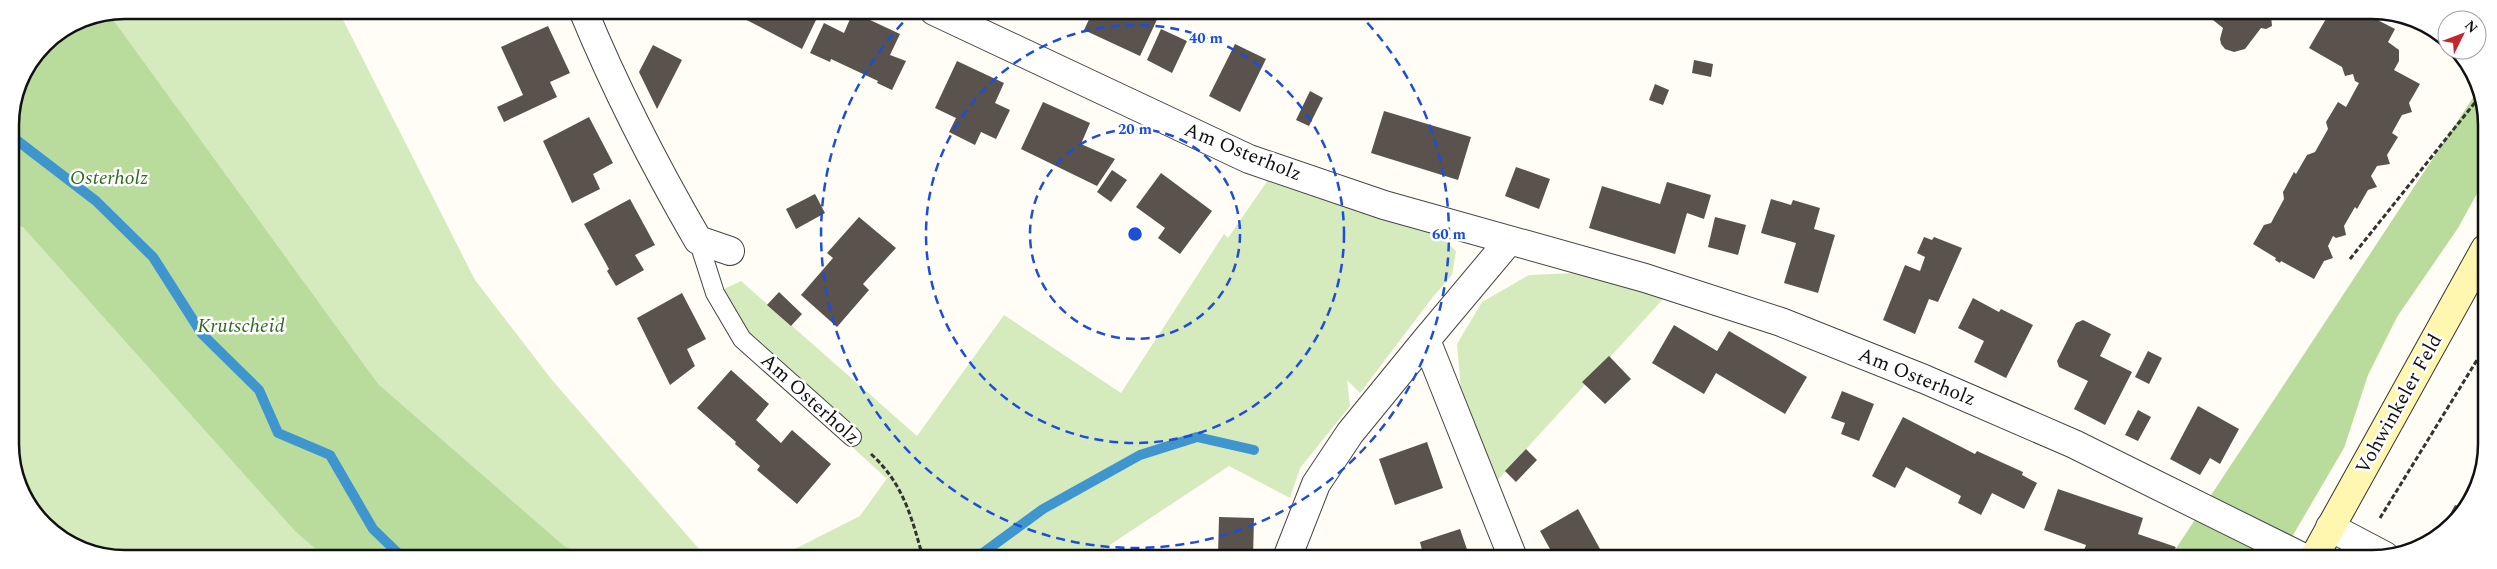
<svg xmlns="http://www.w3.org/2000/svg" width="2497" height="569" viewBox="0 0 2497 569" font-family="Spectral,serif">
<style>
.green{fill:#d5ebbd}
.forest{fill:#b9dc9c}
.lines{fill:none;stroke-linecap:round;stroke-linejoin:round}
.stream{stroke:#3f96cf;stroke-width:10}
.building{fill:#5a524d}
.lane-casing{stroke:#444;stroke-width:20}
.street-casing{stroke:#444;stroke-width:30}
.secondary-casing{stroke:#333;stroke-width:30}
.path{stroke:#333;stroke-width:3;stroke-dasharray:5 2.5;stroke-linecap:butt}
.lane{stroke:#fff;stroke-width:18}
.street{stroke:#fff;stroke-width:28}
.secondary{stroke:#fff6b0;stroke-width:28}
.ring{fill:none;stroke:#1d4ed8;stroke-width:2.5;stroke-dasharray:9 6}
.labels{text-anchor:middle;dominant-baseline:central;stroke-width:5;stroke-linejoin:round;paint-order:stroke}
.street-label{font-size:20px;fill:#111;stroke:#fff}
.park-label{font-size:20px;font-style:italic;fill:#2f6b1f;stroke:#fff}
.rim{fill:none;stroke:#111;stroke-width:2.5}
.centre{fill:#1d4ed8;stroke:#fff;stroke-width:2.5}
.ring-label{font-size:15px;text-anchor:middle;font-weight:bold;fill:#1d4ed8;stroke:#fff;stroke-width:5;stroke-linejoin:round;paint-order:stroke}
</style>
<rect width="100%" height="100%" fill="#fffdf5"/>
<path class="green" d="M 125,10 L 338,10 L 475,280 L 552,380 L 706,557 L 103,557 L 44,526 L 12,467 L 10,118 L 19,81 L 44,44 L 81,19 Z
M 1268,180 L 1440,236 L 1456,251 L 1452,275 L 1432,298 L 1360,393 L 1347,380 L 1350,406 L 1300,468 L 1290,498 L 1229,466 L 1090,558 L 779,557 L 860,516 L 890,474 L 886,478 L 850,445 L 861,431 L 747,332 L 724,289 L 741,281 L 917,436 L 1004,315 L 1121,393 L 1224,234 L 1228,238 Z
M 1576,273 L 1664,298 L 1495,483 L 1461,390 L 1457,344 L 1482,302 L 1529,275 Z"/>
<path class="forest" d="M 108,13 L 378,384 L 564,546 L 589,557 L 325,557 L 295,531 L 23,227 L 11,224 L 10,118 L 19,81 L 44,43 L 81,19 Z
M 2478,90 L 2485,102 L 2485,179 L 2458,228 L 2397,317 L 2368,375 L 2344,448 L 2279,559 L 2169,559 Z"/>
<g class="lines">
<path class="stream" d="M 10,135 L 96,201 L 153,257 L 202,334 L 259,390 L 278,433 L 330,455 L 373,529 L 402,557
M 976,558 L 1043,509 L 1140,455 L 1197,437 L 1254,450"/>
</g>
<path class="building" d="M 484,10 L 503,10 L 486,17 Z
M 744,11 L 802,11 L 816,20 L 802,49 L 741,17 Z
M 1093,11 L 1161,11 L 1140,56 L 1084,30 Z
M 853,12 L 900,34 L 890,55 L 906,61 L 892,90 L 877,83 L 878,81 L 831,59 L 830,62 L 810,53 L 824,23 L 844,33 Z
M 2203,12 L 2274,12 L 2271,16 L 2272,26 L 2266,29 L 2261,28 L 2245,49 L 2234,52 L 2225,49 L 2221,44 L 2220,39 L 2223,28 Z
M 2330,12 L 2368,12 L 2368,15 L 2395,29 L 2388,42 L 2399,50 L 2399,61 L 2394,70 L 2420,84 L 2409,103 L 2412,112 L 2402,115 L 2392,133 L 2398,137 L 2387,155 L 2390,164 L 2377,166 L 2371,176 L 2377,187 L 2368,190 L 2357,209 L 2355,207 L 2344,226 L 2346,235 L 2336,238 L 2333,236 L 2328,246 L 2333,258 L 2324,261 L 2314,279 L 2281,261 L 2280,263 L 2275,260 L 2276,258 L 2253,244 L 2264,225 L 2271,223 L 2284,199 L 2283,192 L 2294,172 L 2296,174 L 2307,155 L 2315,152 L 2328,129 L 2326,122 L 2338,102 L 2346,107 L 2359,83 L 2355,81 L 2353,74 L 2345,76 L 2342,67 L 2309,48 Z
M 548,26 L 570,73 L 550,82 L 557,97 L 504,122 L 497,107 L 523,95 L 501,47 Z
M 1161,29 L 1187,41 L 1172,73 L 1147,60 Z
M 1235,44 L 1266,59 L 1240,112 L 1209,96 Z
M 653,45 L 682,60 L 657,109 L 639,72 Z
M 1694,60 L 1713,64 L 1711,77 L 1692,73 Z
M 957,61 L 1004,83 L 995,103 L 1010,110 L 996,139 L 981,132 L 975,145 L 949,132 L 956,118 L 935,108 Z
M 1655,84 L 1669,90 L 1663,105 L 1649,100 Z
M 1310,91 L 1323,98 L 1309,126 L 1296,120 Z
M 1043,102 L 1090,123 L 1081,144 L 1115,159 L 1097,186 L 1021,149 Z
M 1384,111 L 1471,137 L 1458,180 L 1371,153 Z
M 589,117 L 613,163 L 593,174 L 600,189 L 572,203 L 543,141 Z
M 1516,167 L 1550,179 L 1539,209 L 1505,196 Z
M 1112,170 L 1127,180 L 1111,202 L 1097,192 Z
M 1161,173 L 1212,211 L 1180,254 L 1158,238 L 1165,228 L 1136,207 Z
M 1667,182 L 1711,195 L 1704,219 L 1687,213 L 1675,254 L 1589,228 L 1602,186 L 1660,204 Z
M 815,194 L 825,213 L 796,229 L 786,209 Z
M 630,199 L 655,245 L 635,255 L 644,270 L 616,286 L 607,271 L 609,269 L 584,224 Z
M 1771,199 L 1791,205 L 1793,200 L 1820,208 L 1814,229 L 1835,235 L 1818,293 L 1784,283 L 1796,243 L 1761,233 Z
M 859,217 L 896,248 L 863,284 L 869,290 L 837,327 L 801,295 L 833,258 L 827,253 Z
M 1715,217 L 1746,225 L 1738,255 L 1708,247 Z
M 1924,237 L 1932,240 L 1934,237 L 1962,248 L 1938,302 L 1929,299 L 1915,334 L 1883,320 L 1905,265 L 1920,271 L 1925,257 L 1917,253 Z
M 779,292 L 802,314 L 791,326 L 767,305 Z
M 682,293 L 706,339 L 687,349 L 695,366 L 670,385 L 637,318 Z
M 1973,298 L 1999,312 L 2001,309 L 2033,325 L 2006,378 L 1974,362 L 1984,341 L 1958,328 Z
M 2083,320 L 2111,334 L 2100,356 L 2132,372 L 2105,425 L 2074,409 L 2088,381 L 2059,367 L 2057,361 L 2076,323 Z
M 1674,325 L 1717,351 L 1729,331 L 1807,377 L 1785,414 L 1716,373 L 1704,394 L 1652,363 Z
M 2148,351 L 2162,358 L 2149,384 L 2135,377 Z
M 1609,356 L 1631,379 L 1605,404 L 1582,382 Z
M 731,370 L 769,404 L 756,420 L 781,443 L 792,430 L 831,464 L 797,504 L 757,470 L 760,466 L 735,444 L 736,442 L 697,408 Z
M 1842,391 L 1874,404 L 1859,441 L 1841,434 L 1845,423 L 1831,418 Z
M 2198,406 L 2239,429 L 2220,464 L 2210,458 L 2200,475 L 2170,459 Z
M 2138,410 L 2151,417 L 2138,441 L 2125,435 Z
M 1903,417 L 1975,454 L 1977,451 L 2023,472 L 2022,475 L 2037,483 L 2024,509 L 1992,493 L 1981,515 L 1958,503 L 1961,496 L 1906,467 L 1895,488 L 1872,476 Z
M 1427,442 L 1443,488 L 1395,505 L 1379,459 Z
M 1526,449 L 1537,460 L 1516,482 L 1505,471 Z
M 2472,478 L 2477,480 L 2452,524 L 2449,516 L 2455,505 L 2458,506 Z
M 2058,489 L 2143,518 L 2138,534 L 2176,547 L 2169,559 L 2081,559 L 2086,545 L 2044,530 Z
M 1578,509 L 1600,549 L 1605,558 L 1555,558 L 1540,531 Z
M 1219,517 L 1254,518 L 1253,558 L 1204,558 L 1204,555 L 1218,556 Z
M 1460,529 L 1470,558 L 1424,558 L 1420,542 Z"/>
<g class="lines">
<g class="lane-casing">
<path id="lane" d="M 698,240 L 715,293 L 742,339 L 852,437"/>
</g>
<g class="street-casing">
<path id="street" d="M 583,10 C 616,90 655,166 698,240 L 730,251
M 934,11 L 1249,159 L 1384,205 L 1645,278 L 1781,322 L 1924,379 L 2074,444 L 2306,559
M 1426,340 L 1513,558
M 2330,527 L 2385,556
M 1287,558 L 1316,484 L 1350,433 L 1426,340 L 1509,241"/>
</g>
<g class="secondary-casing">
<path id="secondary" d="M 2313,559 L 2485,249"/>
</g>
<path class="path" d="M 2350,259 L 2481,95
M 871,454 C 903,483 912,518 923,558
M 2380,518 L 2485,347"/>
<use href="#lane" class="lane"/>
<use href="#street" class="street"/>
<use href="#secondary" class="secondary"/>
</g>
<g class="ring">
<circle cx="1135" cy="234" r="105"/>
<circle cx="1135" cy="234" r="209"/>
<path d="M1357 12A314 314 0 1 1 913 12"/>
</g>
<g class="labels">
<g class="street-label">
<text transform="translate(1243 152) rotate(22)">Am Osterholz</text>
<text transform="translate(1917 377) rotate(22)">Am Osterholz</text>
<text transform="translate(810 399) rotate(42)">Am Osterholz</text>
<text transform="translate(2399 404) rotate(-61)">Vohwinkeler Feld</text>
</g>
<g class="park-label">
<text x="109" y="178">Osterholz</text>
<text x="241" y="326">Krutscheid</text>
</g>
</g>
<path d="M0 0H2497V569H0ZM125 19H2372A106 106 0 0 1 2478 125V444A106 106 0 0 1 2372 550H125A106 106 0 0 1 19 444V125A106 106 0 0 1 125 19Z" fill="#fff" fill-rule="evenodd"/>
<path class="rim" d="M125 19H2372A106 106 0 0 1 2478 125V444A106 106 0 0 1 2372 550H125A106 106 0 0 1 19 444V125A106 106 0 0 1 125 19Z"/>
<circle cx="1135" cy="234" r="8" class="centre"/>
<g class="ring-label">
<text x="1206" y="43">40 m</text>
<text x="1135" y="134">20 m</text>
<text x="1449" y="239">60 m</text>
</g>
<g transform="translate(2462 35) rotate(48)"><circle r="24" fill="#ffffff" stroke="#a0a0a0"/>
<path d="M0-4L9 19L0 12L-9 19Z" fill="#c4262e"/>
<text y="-8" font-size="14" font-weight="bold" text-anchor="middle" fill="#111111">N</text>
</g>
</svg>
